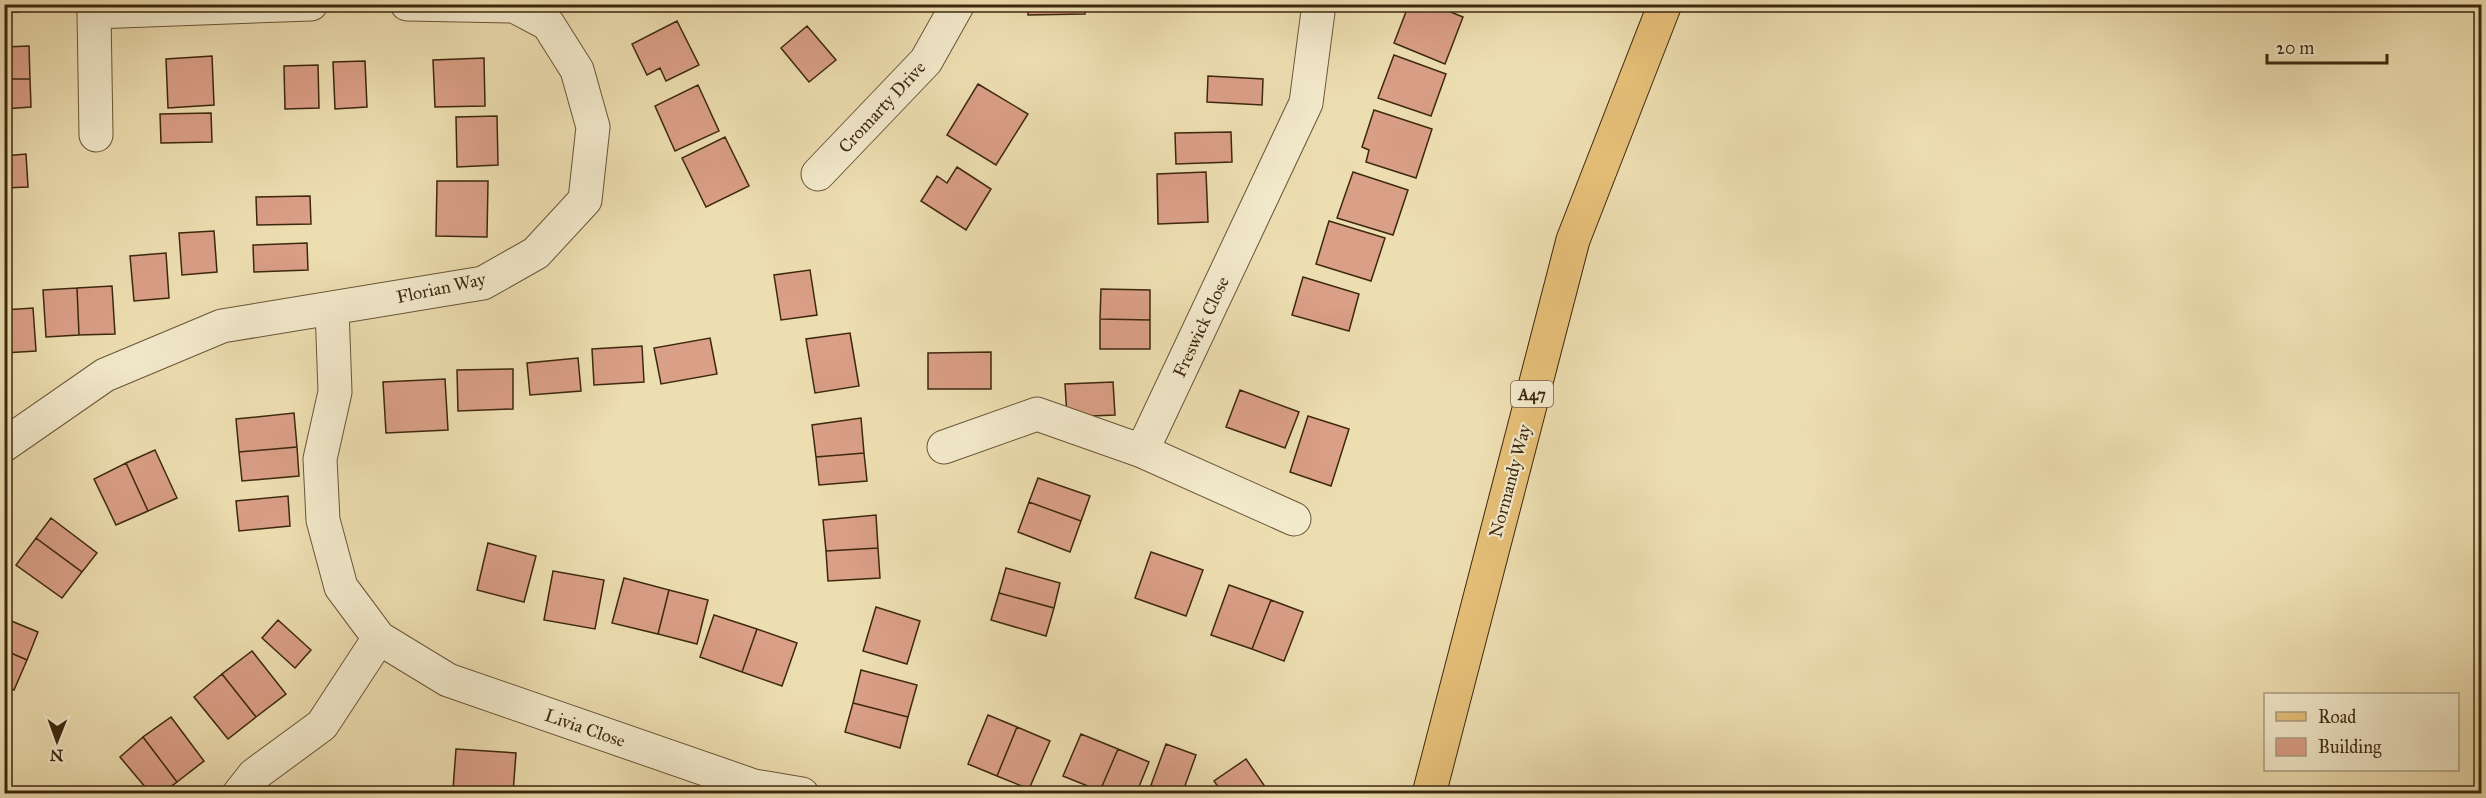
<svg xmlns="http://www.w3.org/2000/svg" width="2486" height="798" viewBox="0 0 2486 798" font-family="'IM FELL Great Primer',serif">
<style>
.building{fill:#da9f87;stroke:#3d280e;stroke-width:1.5}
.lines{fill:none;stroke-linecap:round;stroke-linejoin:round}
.street-casing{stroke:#695637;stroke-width:35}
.primary-casing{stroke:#3d280e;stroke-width:35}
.street{stroke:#f3eacc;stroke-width:33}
.primary{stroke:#e6bf78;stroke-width:33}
.labels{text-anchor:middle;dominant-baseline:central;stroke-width:4.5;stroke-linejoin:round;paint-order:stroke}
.shield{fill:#f3eacc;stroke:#746247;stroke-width:1.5}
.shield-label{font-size:16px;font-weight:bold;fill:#3d280e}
.street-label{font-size:18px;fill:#3d280e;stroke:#f3eacc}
</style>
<rect width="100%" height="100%" fill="#eddeb1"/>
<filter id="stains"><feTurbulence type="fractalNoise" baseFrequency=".00333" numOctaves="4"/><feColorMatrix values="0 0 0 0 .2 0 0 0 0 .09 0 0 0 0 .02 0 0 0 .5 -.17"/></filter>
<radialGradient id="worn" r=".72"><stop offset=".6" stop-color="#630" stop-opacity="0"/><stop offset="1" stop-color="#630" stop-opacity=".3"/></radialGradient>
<path class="building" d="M 4,4 L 18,4 L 18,12 L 4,12 Z
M 1028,4 L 1085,4 L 1085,14 L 1028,15 Z
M 1099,4 L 1142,4 L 1142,5 L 1099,7 Z
M 1409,4 L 1431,4 L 1463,17 L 1445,64 L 1394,43 Z
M 677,21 L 699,65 L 666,81 L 660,68 L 647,75 L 632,44 Z
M 807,26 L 836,60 L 809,82 L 781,48 Z
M 29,46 L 30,79 L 4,79 L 4,47 Z
M 1394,55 L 1446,74 L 1431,116 L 1378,98 Z
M 212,56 L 214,105 L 168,108 L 166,59 Z
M 484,58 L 485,106 L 435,107 L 433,60 Z
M 365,61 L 367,107 L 335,109 L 333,62 Z
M 318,65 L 319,108 L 285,109 L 284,66 Z
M 1208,76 L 1263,79 L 1262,105 L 1207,102 Z
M 4,79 L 30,79 L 31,107 L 4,109 Z
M 978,84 L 1028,114 L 996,165 L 947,135 Z
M 698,85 L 719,131 L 675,151 L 655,106 Z
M 1374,110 L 1432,129 L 1416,178 L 1366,162 L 1369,150 L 1362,147 Z
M 211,113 L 212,142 L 161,143 L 160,114 Z
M 497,116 L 498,165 L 457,167 L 456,117 Z
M 1231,132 L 1232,162 L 1176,164 L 1175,133 Z
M 725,137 L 749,186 L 706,207 L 682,158 Z
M 26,154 L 28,187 L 4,188 L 4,156 Z
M 957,167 L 991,189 L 966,230 L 921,201 L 937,176 L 947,183 Z
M 1206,172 L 1208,222 L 1158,224 L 1157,174 Z
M 1353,172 L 1408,190 L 1393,235 L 1337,218 Z
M 437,181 L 488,181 L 487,237 L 436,236 Z
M 310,196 L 311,224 L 257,225 L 256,197 Z
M 1329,221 L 1385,238 L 1371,281 L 1316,264 Z
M 214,231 L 217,272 L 182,275 L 179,233 Z
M 307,243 L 308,270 L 254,272 L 253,245 Z
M 166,253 L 169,298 L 134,301 L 130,256 Z
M 810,270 L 817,315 L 781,320 L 774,275 Z
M 1303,277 L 1359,294 L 1349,331 L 1292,315 Z
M 112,286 L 115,334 L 79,335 L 77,288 Z
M 77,288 L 79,335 L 46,337 L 43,290 Z
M 1101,289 L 1150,290 L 1150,320 L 1100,319 Z
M 33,308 L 36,351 L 4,353 L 4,310 Z
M 1100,319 L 1150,320 L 1150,349 L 1100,349 Z
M 850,333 L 859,386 L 815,393 L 806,339 Z
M 710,338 L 717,374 L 661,384 L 654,348 Z
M 642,346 L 644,382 L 594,385 L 592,349 Z
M 991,352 L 991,389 L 928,389 L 928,353 Z
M 578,358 L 581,391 L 530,395 L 527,363 Z
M 513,369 L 513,409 L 458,411 L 457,370 Z
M 445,379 L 448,430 L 386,433 L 383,382 Z
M 1113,382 L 1115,415 L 1067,417 L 1065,384 Z
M 1240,390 L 1299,412 L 1285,448 L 1226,427 Z
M 294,413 L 297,447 L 239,452 L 236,419 Z
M 1308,416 L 1349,429 L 1331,486 L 1290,472 Z
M 861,418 L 864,453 L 816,457 L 812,425 Z
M 297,447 L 299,476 L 242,481 L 239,452 Z
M 155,450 L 177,498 L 148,511 L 126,463 Z
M 864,453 L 867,481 L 819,485 L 816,457 Z
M 126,463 L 148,511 L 116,525 L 94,479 Z
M 1038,478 L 1090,496 L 1081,521 L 1029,502 Z
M 288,496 L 290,526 L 239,531 L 236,501 Z
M 1029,502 L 1081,521 L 1070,552 L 1018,532 Z
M 876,515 L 878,548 L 826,551 L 823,520 Z
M 51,518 L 97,553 L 82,572 L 36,538 Z
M 36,538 L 82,572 L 62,598 L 16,565 Z
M 488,543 L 536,556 L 524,602 L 477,590 Z
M 878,548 L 880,578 L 828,581 L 826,551 Z
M 1151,552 L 1203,570 L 1186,616 L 1135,598 Z
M 1006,568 L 1060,583 L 1054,608 L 999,593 Z
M 553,571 L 604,580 L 595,629 L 544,620 Z
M 624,578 L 669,590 L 658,634 L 612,623 Z
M 1229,585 L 1271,600 L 1252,649 L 1211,635 Z
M 669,590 L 708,600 L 697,644 L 658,634 Z
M 999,593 L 1054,608 L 1046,636 L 991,620 Z
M 1271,600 L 1303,612 L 1284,661 L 1252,649 Z
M 876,607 L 920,621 L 907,664 L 863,651 Z
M 714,615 L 757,629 L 742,672 L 700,657 Z
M 4,618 L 38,632 L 27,660 L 4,650 Z
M 278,620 L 311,650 L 295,668 L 262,638 Z
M 757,629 L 797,643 L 782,686 L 742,672 Z
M 4,650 L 27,660 L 14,690 L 4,686 Z
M 252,651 L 286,694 L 256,717 L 222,674 Z
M 861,670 L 917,685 L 908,717 L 853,703 Z
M 222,674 L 256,717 L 228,739 L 194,697 Z
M 853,703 L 908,717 L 900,748 L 845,732 Z
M 988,715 L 1017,727 L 997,776 L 968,764 Z
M 171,717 L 204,761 L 177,782 L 143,737 Z
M 1017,727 L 1050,741 L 1029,789 L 997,776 Z
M 1081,734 L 1118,749 L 1100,791 L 1063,776 Z
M 143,737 L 177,782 L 160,794 L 151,794 L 120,757 Z
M 1166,744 L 1196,755 L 1182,794 L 1172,794 L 1151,785 Z
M 456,749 L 516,753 L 513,793 L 453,789 Z
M 1118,749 L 1149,762 L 1136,794 L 1105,794 L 1100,791 Z
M 1246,759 L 1270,794 L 1223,794 L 1214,781 Z"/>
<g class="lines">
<g class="street-casing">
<path id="street" d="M 93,4 L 94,12 L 311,4
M 94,12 L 96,135
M 818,174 L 926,61 L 958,4
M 4,445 L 105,375 L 222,326 L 483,283 L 536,253 L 585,200 L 593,127 L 577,70 L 548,24 L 514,6 L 407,4
M 944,447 L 1037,414 L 1142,451 L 1306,103 L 1319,4
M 1142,451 L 1294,519
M 379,638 L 448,680 L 754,786 L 802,794
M 239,794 L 254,775 L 322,725 L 379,638 L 341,587 L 323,520 L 320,459 L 335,392 L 332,308"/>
</g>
<g class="primary-casing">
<path id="primary" d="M 1429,794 L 1573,240 L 1665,4"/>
</g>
<use href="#street" class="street"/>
<use href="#primary" class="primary"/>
</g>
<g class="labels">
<rect class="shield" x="1511" y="381" width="42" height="26" rx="4.5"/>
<g class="shield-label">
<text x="1532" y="394">A47</text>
</g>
<g class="street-label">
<text transform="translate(882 107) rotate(-47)">Cromarty Drive</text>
<text transform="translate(441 288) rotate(-12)">Florian Way</text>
<text transform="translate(1201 327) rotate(-65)">Freswick Close</text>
<text transform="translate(1510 481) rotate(-75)">Normandy Way</text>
<text transform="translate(585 728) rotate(19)">Livia Close</text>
</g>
</g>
<rect width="2486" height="798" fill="none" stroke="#eddeb1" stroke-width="24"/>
<rect x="6" y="6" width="2474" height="786" fill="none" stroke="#3d280e" stroke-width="3"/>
<rect x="12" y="12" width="2462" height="774" fill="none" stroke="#3d280e" stroke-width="1.5"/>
<rect x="2264" y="693" width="195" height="78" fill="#f3eacc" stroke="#aa9c80" stroke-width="1.5"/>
<rect x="2276" y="712" width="30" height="9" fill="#e6bf78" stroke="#aa9c80" stroke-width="1.5"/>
<text x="2318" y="723" font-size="18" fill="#3d280e">Road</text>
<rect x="2276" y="738" width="30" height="18" fill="#da9f87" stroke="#aa9c80" stroke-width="1.5"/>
<text x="2318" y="753" font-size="18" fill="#3d280e">Building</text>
<g transform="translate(57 741) rotate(181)" stroke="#f3eacc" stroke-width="4.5" paint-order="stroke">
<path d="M0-4.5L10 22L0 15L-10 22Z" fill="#3d280e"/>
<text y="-9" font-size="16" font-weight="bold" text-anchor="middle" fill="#3d280e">N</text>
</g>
<path d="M2267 54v9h120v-9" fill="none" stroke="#3d280e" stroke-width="3"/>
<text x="2276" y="54" font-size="18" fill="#3d280e" stroke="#f3eacc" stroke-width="4.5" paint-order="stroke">20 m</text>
<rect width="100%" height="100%" filter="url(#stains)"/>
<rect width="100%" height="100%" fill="url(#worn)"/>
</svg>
